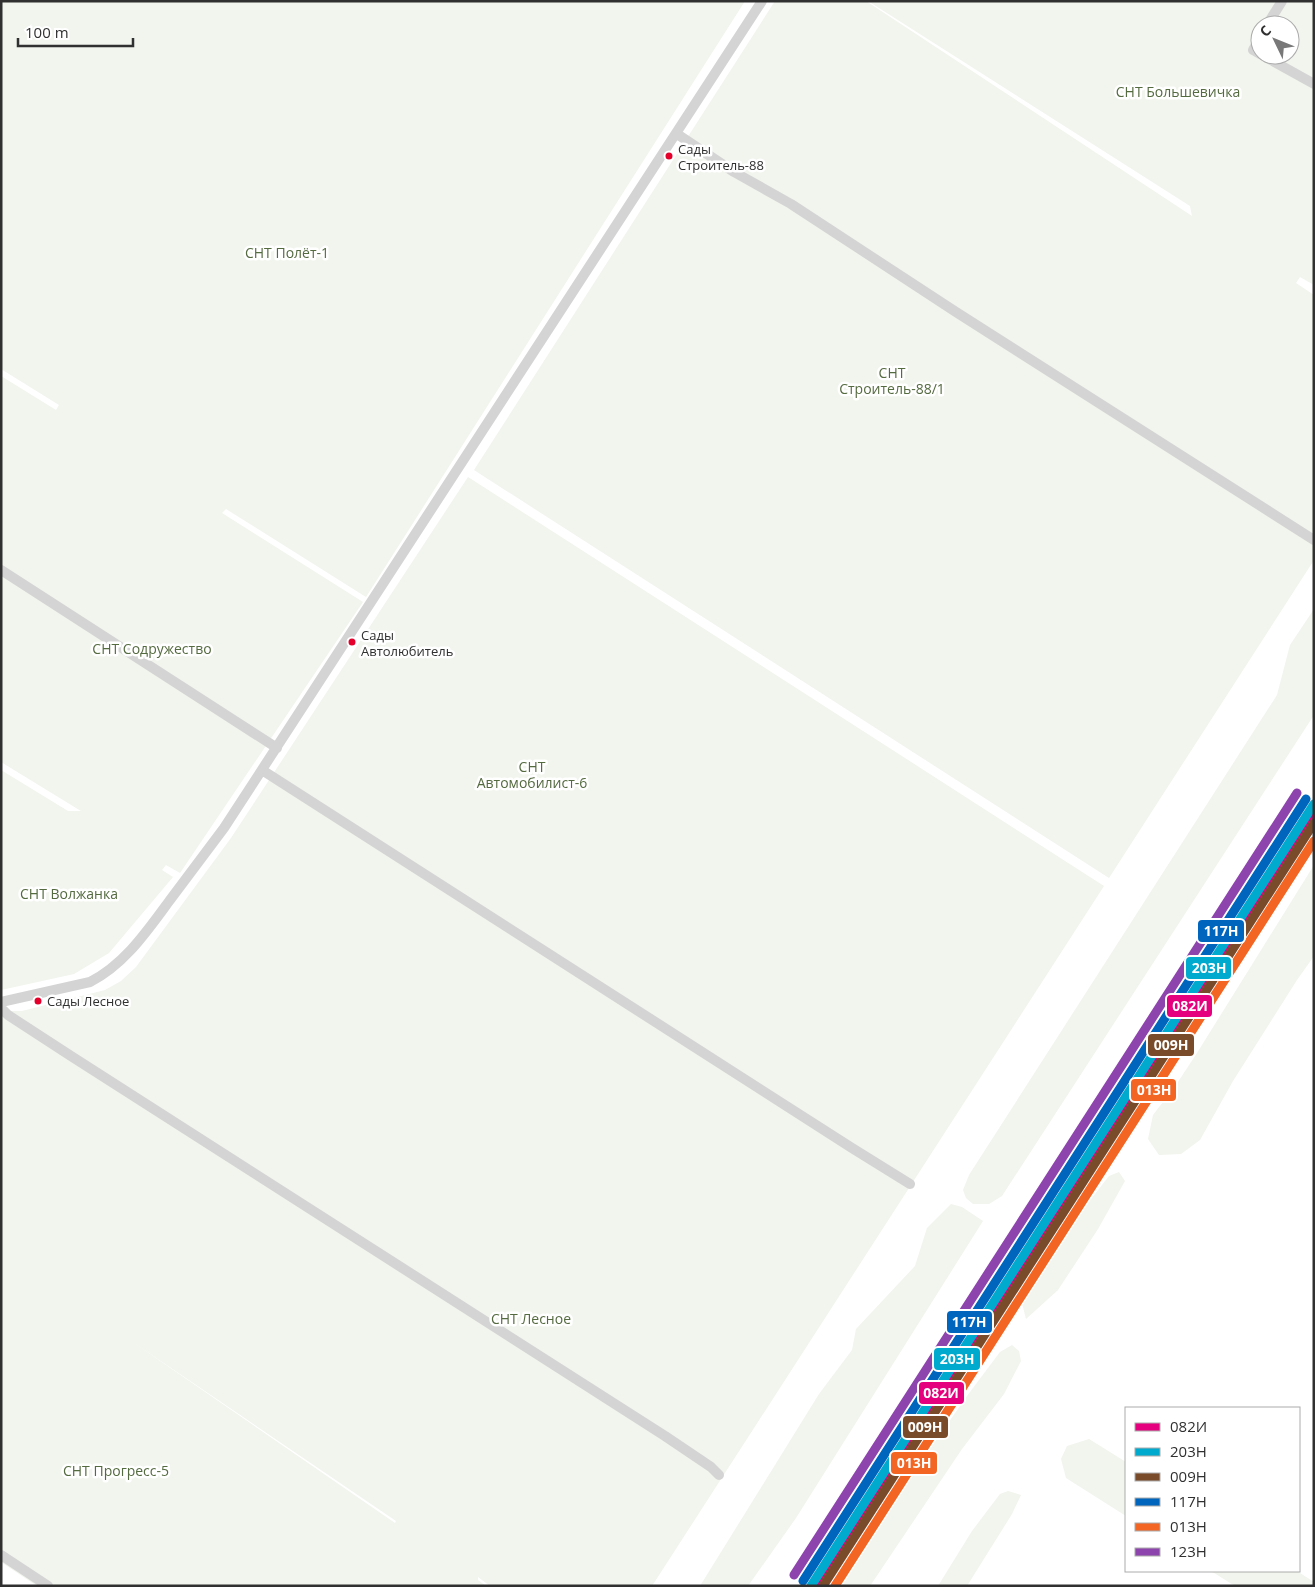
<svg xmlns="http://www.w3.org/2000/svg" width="1315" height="1587" viewBox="0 0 1315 1587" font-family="'Open Sans',sans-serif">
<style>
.green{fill:#f1f5ed;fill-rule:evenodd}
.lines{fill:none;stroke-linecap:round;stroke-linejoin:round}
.minor{stroke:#d4d4d4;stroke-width:10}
.rail-1-casing{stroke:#fff;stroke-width:12}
.rail-2-casing{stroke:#fff;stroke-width:12}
.rail-3-casing{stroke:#fff;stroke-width:12}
.rail-4-casing{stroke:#fff;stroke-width:12}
.rail-5-casing{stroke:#fff;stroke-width:12}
.rail-6-casing{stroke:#fff;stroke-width:12}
.rail-1{stroke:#e5007d;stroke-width:9}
.rail-2{stroke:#00a9ce;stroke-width:9}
.rail-3{stroke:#7a4b2a;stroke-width:9}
.rail-4{stroke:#0065bd;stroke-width:9}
.rail-5{stroke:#f26522;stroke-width:9}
.rail-6{stroke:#8e44ad;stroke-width:9}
.bus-dot{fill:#e4002b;stroke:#fff;stroke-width:2}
.labels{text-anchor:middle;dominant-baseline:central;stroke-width:5;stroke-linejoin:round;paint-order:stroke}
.bus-label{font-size:13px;fill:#303030;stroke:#fff;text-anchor:start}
.park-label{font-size:14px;fill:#546a3f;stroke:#fff}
.line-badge{stroke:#fff;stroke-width:2}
.badge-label{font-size:14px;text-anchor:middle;font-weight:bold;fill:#fff}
</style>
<rect width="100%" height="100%" fill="#fff"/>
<path class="green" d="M 1,1 L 745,1 L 366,597 L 226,509 L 222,513 L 363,602 L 180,873 L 166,865 L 162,870 L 173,877 L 109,953 L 74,974 L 1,990 L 1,770 L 68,811 L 81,811 L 1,762 L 1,376 L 56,410 L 59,405 L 1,369 Z
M 775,1 L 866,1 L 1192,216 L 1190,206 L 868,1 L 1314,1 L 1314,285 L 1300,277 L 1296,283 L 1314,295 L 1314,560 L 1109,878 L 474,470 ZM 1260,25 L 1290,25 L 1290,55 L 1260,55 Z
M 468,477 L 1104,886 L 652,1586 L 490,1586 L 478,1577 L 478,1580 L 486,1586 L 37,1586 L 1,1562 L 1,1011 L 22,1011 L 105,990 L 121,981 L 136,967 L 231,838 ZM 124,1336 L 396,1521 L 395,1523 Z
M 1314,609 L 1314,715 L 1002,1196 L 989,1204 L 973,1204 L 966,1198 L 963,1190 L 969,1175 L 1277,695 L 1290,645 Z
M 1314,865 L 1314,956 L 1297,980 L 1233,1081 L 1200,1140 L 1181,1154 L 1159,1155 L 1148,1139 L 1153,1115 L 1176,1085 L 1197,1053 Z
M 1119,1172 L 1125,1181 L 1098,1229 L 1058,1290 L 1026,1319 L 1022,1303 L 1070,1226 L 1109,1176 Z
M 951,1204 L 962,1207 L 983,1221 L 796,1518 L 748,1586 L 700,1586 L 819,1394 L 852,1350 L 856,1329 L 915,1266 L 927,1228 Z
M 1012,1345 L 1019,1351 L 1021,1361 L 1004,1394 L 962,1449 L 870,1586 L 841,1586 L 918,1466 L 967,1396 L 1000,1352 Z
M 1089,1439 L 1126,1462 L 1126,1516 L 1066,1478 L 1061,1459 L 1067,1446 Z
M 1008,1491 L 1021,1495 L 1012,1514 L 967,1586 L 938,1586 L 972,1531 L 1000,1494 Z
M 1211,1571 L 1297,1571 L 1314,1582 L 1314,1586 L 1235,1586 Z"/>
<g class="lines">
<path class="minor" d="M 1267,25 L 1282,1
M 1260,37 L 1253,50 L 1260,54
M 1262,55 L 1314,84
M 677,134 L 734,172 L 791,204 L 956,312 L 1314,540
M 1,570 L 277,748
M 262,770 L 852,1148 L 910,1184
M 1,1002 L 90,982 C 125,964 147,931 170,900 C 188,876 206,852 224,828 L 762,1
M 1,1008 L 8,1015 L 71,1056 L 665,1436 L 711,1467 L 719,1475
M 1,1555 L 48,1586"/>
<g class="rail-1-casing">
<path id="rail-1" d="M 817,1586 L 1314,813"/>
</g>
<g class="rail-2-casing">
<path id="rail-2" d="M 811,1586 L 1314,804"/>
</g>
<g class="rail-3-casing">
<path id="rail-3" d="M 823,1586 L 1314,823"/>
</g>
<g class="rail-4-casing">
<path id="rail-4" d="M 803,1581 L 1306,799"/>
</g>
<g class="rail-5-casing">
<path id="rail-5" d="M 835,1586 L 1314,841"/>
</g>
<g class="rail-6-casing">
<path id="rail-6" d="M 794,1575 L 1297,793"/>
</g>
<use href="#rail-1" class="rail-1"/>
<use href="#rail-2" class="rail-2"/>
<use href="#rail-3" class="rail-3"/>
<use href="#rail-4" class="rail-4"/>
<use href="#rail-5" class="rail-5"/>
<use href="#rail-6" class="rail-6"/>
</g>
<g class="bus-dot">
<circle cx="669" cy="156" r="4.5"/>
<circle cx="352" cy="642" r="4.5"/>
<circle cx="38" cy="1001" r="4.5"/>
</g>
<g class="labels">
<g class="bus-label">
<text x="678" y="149">Сады<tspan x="678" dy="16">Строитель-88</tspan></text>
<text x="361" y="635">Сады<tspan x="361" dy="16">Автолюбитель</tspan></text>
<text x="47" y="1001">Сады Лесное</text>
</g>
<g class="park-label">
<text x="1178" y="91">СНТ Большевичка</text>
<text x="287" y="252">СНТ Полёт-1</text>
<text x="892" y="372">СНТ<tspan x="892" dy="16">Строитель-88/1</tspan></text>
<text x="152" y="648">СНТ Содружество</text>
<text x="532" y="766">СНТ<tspan x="532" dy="16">Автомобилист-6</tspan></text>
<text x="69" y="893">СНТ Волжанка</text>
<text x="531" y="1318">СНТ Лесное</text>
<text x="116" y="1470">СНТ Прогресс-5</text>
</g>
</g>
<g class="line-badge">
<rect x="1197" y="919" width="48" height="24" rx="5" fill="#0065bd"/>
<rect x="1185" y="956" width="47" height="24" rx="5" fill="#00a9ce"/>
<rect x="1166" y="994" width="47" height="24" rx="5" fill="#e5007d"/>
<rect x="1147" y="1033" width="48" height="24" rx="5" fill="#7a4b2a"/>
<rect x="1130" y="1078" width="47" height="24" rx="5" fill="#f26522"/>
<rect x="946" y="1310" width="47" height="24" rx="5" fill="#0065bd"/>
<rect x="933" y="1347" width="48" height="24" rx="5" fill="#00a9ce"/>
<rect x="918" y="1381" width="47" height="24" rx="5" fill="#e5007d"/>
<rect x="902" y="1415" width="47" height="24" rx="5" fill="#7a4b2a"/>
<rect x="890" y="1451" width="48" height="24" rx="5" fill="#f26522"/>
</g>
<g class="badge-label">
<text x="1221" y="936">117Н</text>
<text x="1209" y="973">203Н</text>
<text x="1190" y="1011">082И</text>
<text x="1171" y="1050">009Н</text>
<text x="1154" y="1095">013Н</text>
<text x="969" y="1327">117Н</text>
<text x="957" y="1364">203Н</text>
<text x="941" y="1398">082И</text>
<text x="925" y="1432">009Н</text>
<text x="914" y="1468">013Н</text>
</g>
<rect width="1315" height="1587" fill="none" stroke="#303030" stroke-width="5"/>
<rect x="1125" y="1407" width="175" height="165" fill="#ffffff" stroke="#acacac"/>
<rect x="1135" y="1423" width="25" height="8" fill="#e5007d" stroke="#acacac"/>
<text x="1170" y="1432" font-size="15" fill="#303030">082И</text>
<rect x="1135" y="1448" width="25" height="8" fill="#00a9ce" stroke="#acacac"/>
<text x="1170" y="1457" font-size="15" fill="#303030">203Н</text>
<rect x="1135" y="1473" width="25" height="8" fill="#7a4b2a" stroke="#acacac"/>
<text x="1170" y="1482" font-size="15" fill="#303030">009Н</text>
<rect x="1135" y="1498" width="25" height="8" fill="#0065bd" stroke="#acacac"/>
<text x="1170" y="1507" font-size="15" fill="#303030">117Н</text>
<rect x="1135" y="1523" width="25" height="8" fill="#f26522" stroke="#acacac"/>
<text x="1170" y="1532" font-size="15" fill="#303030">013Н</text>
<rect x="1135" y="1548" width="25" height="8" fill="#8e44ad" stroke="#acacac"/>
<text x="1170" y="1557" font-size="15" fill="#303030">123Н</text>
<g transform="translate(1275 40) rotate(313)"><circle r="24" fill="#ffffff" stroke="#acacac"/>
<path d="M0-4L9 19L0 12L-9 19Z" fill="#787878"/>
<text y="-8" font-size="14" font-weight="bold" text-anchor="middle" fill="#303030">С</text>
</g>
<path d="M18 38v8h115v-8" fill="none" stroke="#303030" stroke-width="2.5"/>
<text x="25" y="38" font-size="15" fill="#303030" stroke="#ffffff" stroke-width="4" paint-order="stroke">100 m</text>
</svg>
